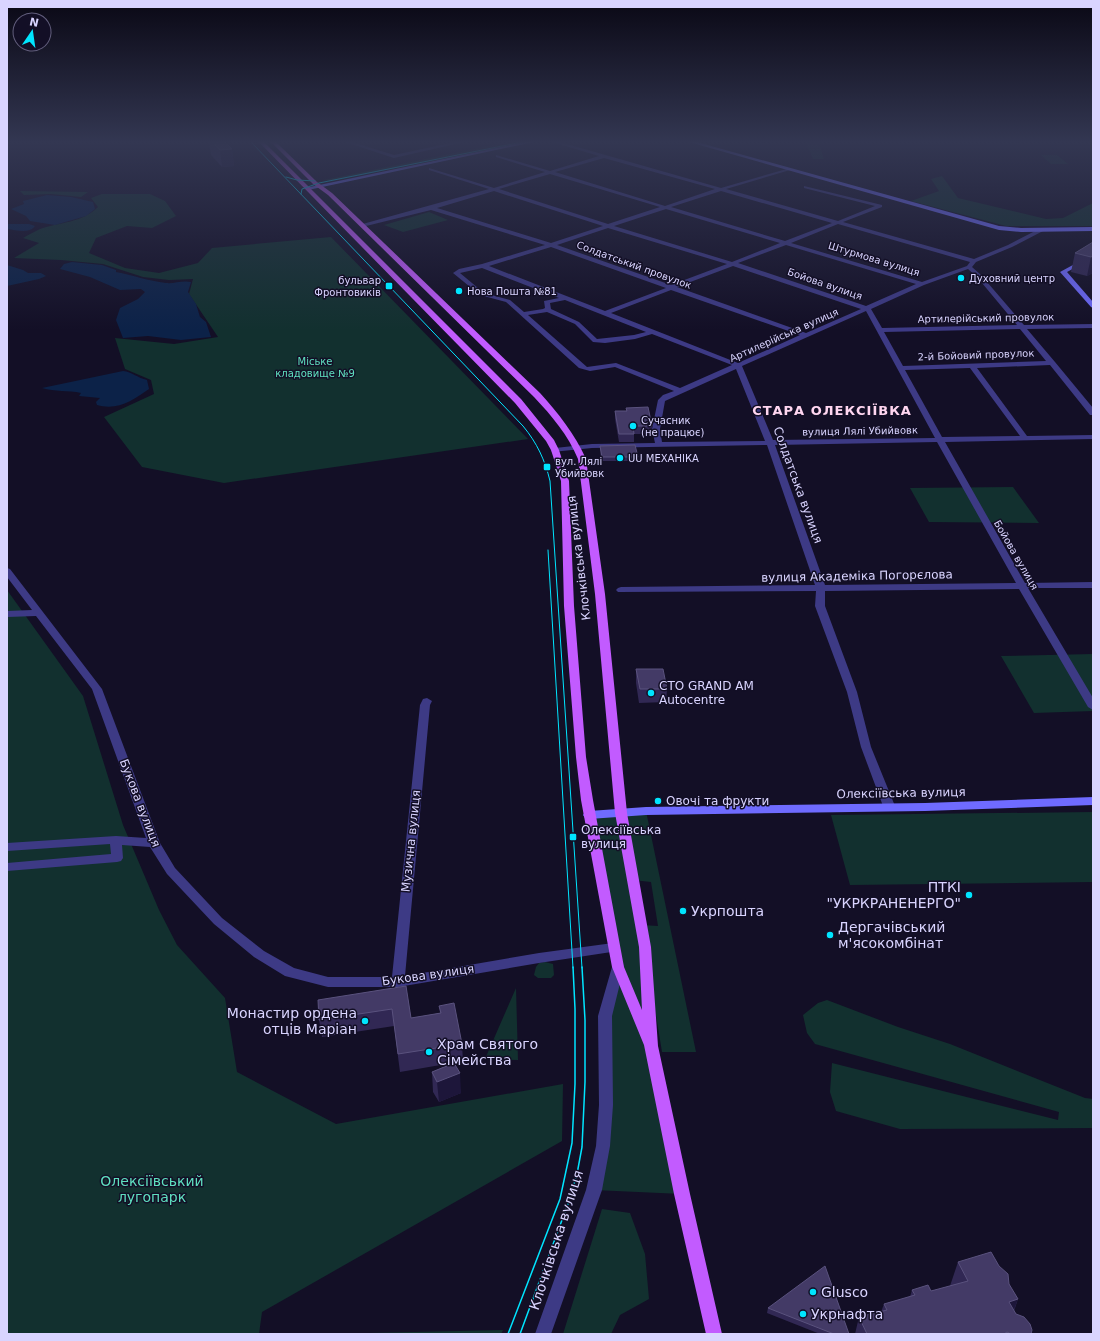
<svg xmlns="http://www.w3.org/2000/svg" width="1100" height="1341" viewBox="0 0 1100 1341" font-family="'DejaVu Sans',sans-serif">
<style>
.green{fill:#12302f;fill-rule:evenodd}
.water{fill:#0c2248}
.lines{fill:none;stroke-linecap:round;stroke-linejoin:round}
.street{fill:#3d3a85;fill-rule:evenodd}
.secondary{fill:#6f6bff;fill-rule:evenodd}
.primary{fill:#c25bff;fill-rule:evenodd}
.tram-far1{stroke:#00e5ff;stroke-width:1}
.tram{stroke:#00e5ff;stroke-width:1.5}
.wall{fill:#312854}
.shaded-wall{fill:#1d163a}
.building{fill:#433a66;stroke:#5a527e}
.poi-dot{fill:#00e5ff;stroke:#130f26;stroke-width:1.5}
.labels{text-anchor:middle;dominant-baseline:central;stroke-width:3;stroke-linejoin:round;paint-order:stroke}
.far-street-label{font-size:10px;fill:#d9d4ff;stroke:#130f26}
.far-poi-label{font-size:10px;fill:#d9d4ff;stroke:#130f26;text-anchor:start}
.far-park-label{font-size:10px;fill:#5fe0c0;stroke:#130f26}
.street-label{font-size:12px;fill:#d9d4ff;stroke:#130f26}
.poi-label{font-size:12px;fill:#d9d4ff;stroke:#130f26;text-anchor:start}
.far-district-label{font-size:13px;font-weight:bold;letter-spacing:1px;fill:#ffd6f0;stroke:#130f26}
.near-poi-label{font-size:14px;fill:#d9d4ff;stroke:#130f26;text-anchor:start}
.near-park-label{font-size:14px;fill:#5fe0c0;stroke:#130f26}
.near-street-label{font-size:14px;fill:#d9d4ff;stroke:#130f26}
</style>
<rect width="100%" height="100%" fill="#130f26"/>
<path class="green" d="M 508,142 L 527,142 L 331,181 L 324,180 Z
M 806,142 L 825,142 L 819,144 L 824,159 L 813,159 Z
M 1041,155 L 1057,155 L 1068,164 L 1051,164 Z
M 942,176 L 958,198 L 1046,219 L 1063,218 L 1093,203 L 1093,226 L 1006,226 L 911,201 L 939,191 L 931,179 Z
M 20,191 L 88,192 L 81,197 L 51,194 L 24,195 Z
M 102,194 L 150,194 L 165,201 L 176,216 L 152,228 L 127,226 L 96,238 L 89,253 L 125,268 L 159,273 L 198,263 L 212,248 L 331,237 L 528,439 L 224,483 L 142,467 L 104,417 L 154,394 L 151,380 L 125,369 L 115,338 L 174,344 L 218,337 L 189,294 L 193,279 L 169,280 L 143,277 L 103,264 L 61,260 L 14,258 L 39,243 L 23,238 C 28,235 34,232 40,229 C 60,222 82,223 98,207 L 91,198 Z
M 429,212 L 448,220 L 403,232 L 384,225 Z
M 1013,487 L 1039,523 L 929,522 L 910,488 Z
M 7,590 L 83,696 L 123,825 L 159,910 L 177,945 L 225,998 L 237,1072 L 336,1124 L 563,1084 L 562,1141 L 262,1312 L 259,1334 L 7,1334 Z
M 1093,654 L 1093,711 L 1034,713 L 1001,656 Z
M 646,811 L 696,1052 L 662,1052 L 646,954 L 649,1004 L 682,1194 L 594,1190 L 606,1105 L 613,948 L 589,815 ZM 633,880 L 651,882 L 658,926 L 641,925 Z
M 1093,812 L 1093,882 L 850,885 L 831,815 Z
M 545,962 L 553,964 L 554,975 L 551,978 L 538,978 L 534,975 L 536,967 L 539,963 Z
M 516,988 L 518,1060 L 485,1059 Z
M 827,1000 L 898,1027 L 950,1044 L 1085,1098 L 1093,1099 L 1093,1128 L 900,1129 L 836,1111 L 830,1092 L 832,1063 L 1058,1120 L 1059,1112 L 815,1044 L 807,1033 L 803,1015 L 818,1003 Z
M 602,1209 L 630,1213 L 645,1254 L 649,1299 L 620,1315 L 611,1334 L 563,1334 Z
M 503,1330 L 501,1334 L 323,1334 Z"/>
<path class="water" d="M 47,195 L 71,197 L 93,202 L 95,209 L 86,216 L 55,225 L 30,221 L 26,216 L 11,209 L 24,204 L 23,201 Z
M 7,224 L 29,224 L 35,226 C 30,234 16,230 7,229 Z
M 72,262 L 102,265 L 116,270 L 116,272 C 133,275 148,281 166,283 C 174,284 182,280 191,282 L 188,292 L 196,304 L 200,317 L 206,322 L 211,337 L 181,340 L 148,336 L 123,338 L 116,320 L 120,308 L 138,299 L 145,292 L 141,289 L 120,290 L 90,277 L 60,269 L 64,264 Z
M 7,265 L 23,270 L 28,273 L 41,273 L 46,276 L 39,279 L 7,286 Z
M 123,371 C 132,372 138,378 147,380 L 149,389 C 133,400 118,411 97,405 L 96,402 L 100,398 L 79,396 L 81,393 C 68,390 55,392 42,388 Z"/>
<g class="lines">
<path class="street" d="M 345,142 L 352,142 L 394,155 L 455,142 L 464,142 L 394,158 Z
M 552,142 L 560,142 L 721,188 L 790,168 L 790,170 L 726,189 L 838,221 L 875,206 L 804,188 L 804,186 L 882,205 L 882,207 L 843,222 L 974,259 L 1008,245 L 1039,229 L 1043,229 L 1043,231 L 1012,247 L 976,262 L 972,267 L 981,275 L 1024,325 L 1093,324 L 1093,328 L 1027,329 L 1055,362 L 1093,408 L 1093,415 L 1090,415 L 1050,365 L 977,368 L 1027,436 L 1093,435 L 1093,439 L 945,442 L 1025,583 L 1093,582 L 1093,588 L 1028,588 L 1093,698 L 1093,710 L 1088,707 L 1019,589 L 825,591 L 825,606 L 857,692 L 871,747 L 895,806 L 893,809 L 885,809 L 883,806 L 861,747 L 847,692 L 815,606 L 816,591 L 618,592 L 616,590 L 618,588 L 621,587 L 815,585 L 767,445 L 592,448 L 552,452 L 551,450 L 555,448 L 592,444 L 655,443 L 652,429 L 658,400 L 663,395 L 674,391 L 615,367 L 590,371 L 579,368 L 506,302 L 480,295 L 453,273 L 459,269 L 482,264 L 545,245 L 431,210 L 362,227 L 359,225 L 489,189 L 429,170 L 429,168 L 494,188 L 545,172 L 496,157 L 496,155 L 550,171 L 599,156 ZM 604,158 L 715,189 L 665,206 L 555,172 ZM 550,174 L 660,207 L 608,224 L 499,189 ZM 494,191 L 603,226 L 551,243 L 437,208 ZM 721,191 L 832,223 L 785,241 L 671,207 ZM 666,209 L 780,243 L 732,262 L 614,226 ZM 838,224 L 970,262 L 967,266 L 922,282 L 791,243 ZM 608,228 L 727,264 L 671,285 L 557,245 ZM 786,245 L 916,284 L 866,306 L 738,263 ZM 551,247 L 666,288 L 605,311 L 489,266 ZM 733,266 L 861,309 L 806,333 L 677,287 ZM 482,268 L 559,298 L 544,301 L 545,308 L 543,309 L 524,312 L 510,300 L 484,293 L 460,273 ZM 968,269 L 977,277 L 1017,325 L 882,328 L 871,309 L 924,285 ZM 671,290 L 800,335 L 738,363 L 611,313 ZM 565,300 L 646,332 L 634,335 L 597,339 L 579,322 L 551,309 L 550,303 ZM 866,311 L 935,438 L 773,440 L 742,366 ZM 547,312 L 575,324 L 593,342 L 605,343 L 635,339 L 652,334 L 732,365 L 680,388 L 616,363 L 587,367 L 528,315 ZM 1020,329 L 1046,361 L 903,366 L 884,332 ZM 970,368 L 1020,436 L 942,437 L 905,370 ZM 736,369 L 765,441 L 662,442 L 660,429 L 665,401 ZM 937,442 L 1016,583 L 825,585 L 775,445 Z
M 7,568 L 10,569 L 102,689 L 160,843 L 175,868 L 222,918 L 264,951 L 294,968 L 328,977 L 392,977 L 420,705 L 423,699 L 427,698 L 432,701 L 430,705 L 405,976 L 539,953 L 613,943 L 618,945 L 619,948 L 618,951 L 539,963 L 398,987 L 328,987 L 285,976 L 254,957 L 214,924 L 167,874 L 150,847 L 122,845 L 123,858 L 121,861 L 117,862 L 7,871 L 7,863 L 111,854 L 110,844 L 7,851 L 7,843 L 116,836 L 146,838 L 92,689 L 36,616 L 7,617 L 7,611 L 32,610 L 7,577 Z
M 618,962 L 623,964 L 624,967 L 612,1016 L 613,1105 L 610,1146 L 602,1190 L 551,1334 L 535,1334 L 586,1190 L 596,1146 L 599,1105 L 598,1016 L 612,967 L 613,964 Z"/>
<path class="secondary" d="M 524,142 L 534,142 L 308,190 L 305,188 Z
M 689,142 L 697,142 L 999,226 L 1021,228 L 1093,227 L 1093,231 L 1021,232 L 999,230 Z
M 1093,254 L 1093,258 L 1067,272 L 1093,302 L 1093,308 L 1091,307 L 1060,272 Z
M 1093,797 L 1093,805 L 925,811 L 646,815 L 589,819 L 585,818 L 583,815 L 585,812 L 589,811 L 646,807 L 925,803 Z"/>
<path class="primary" d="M 259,142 L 264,142 L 521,399 L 554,440 L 559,450 L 569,481 L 574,606 L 586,757 L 593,800 L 624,967 L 642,1010 L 639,947 L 615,813 L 595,594 L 578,459 C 568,435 552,416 534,397 L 328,195 L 313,184 L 271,142 L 276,142 L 317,182 L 332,193 L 540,393 C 558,413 575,434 586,459 L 605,594 L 627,813 L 651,947 L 658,1046 L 690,1194 L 722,1334 L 706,1334 L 674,1194 L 644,1045 L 612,967 L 581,800 L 576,757 L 564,606 L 561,481 L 551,450 L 546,441 L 515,403 Z"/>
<path class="tram-far1" d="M 251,142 L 523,426 C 537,443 545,460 550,481 L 582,968
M 286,177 L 297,180 L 315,181
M 301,194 L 302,189 L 319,183 L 522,142
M 548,550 L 573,968"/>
<path class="tram" d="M 508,1334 L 560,1199 L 572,1143 L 575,1084 L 575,1009 L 573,967
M 520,1334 L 569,1201 L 577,1174 L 582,1147 L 585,1082 L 585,1020 L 582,967"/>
</g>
<path class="wall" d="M 209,142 L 225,142 L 232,149 L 234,166 L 222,167 L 211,155 Z
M 1093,242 L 1093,273 L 1087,276 L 1071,272 L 1075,253 Z
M 626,408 L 652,426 L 651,434 L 634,434 L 634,442 L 619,442 L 615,419 L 615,411 L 626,411 Z
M 600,446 L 638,457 L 638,461 L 601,461 Z
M 636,669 L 667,689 L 666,702 L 639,703 L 636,683 Z
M 406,986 L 411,1018 L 440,1013 L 439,1006 L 462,1044 L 463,1062 L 455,1063 L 461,1093 L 439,1102 L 433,1092 L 432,1072 L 452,1063 L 400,1072 L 394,1026 L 322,1037 L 319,1020 Z
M 958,1262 L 1009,1284 L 1018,1299 L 1014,1311 L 1016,1314 L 1031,1334 L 855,1334 L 859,1317 L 881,1312 L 884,1304 L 910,1297 L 912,1290 L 931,1291 L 950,1286 Z
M 768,1308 L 849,1334 L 820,1334 L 767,1313 Z"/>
<path class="shaded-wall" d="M 232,149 L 234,166 L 222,167 L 220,150 Z
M 1093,256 L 1093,273 L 1087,276 L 1091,257 Z
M 460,1073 L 461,1093 L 439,1102 L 437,1082 Z
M 1018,1299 L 1005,1333 L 1007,1332 L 1006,1334 L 997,1334 L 1009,1302 Z"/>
<path class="building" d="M 212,142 L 225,142 L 232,149 L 220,150 Z
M 1093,242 L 1093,256 L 1091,257 L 1075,253 Z
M 648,407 L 652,426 L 633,426 L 634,434 L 619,434 L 615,411 L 627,411 L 626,408 Z
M 635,445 L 638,457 L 602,457 L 600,446 Z
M 636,669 L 663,669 L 667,689 L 640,689 Z
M 406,986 L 411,1018 L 441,1013 L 439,1006 L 454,1003 L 462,1044 L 398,1054 L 392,1009 L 319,1020 L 318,1000 Z
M 454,1063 L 460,1073 L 437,1082 L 432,1072 Z
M 991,1252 L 999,1266 L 1008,1274 L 1009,1284 L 1018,1299 L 1009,1302 L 1016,1314 L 1024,1317 L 1030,1324 L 1032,1330 L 1031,1334 L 1011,1334 L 1007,1332 L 1004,1334 L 867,1334 L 859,1317 L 887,1310 L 884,1304 L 915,1295 L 912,1290 L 928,1285 L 931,1291 L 968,1281 L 958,1262 Z
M 825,1266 L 849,1334 L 834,1334 L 768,1308 Z"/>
<linearGradient id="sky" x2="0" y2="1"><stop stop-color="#0a0815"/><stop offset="0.43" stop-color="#333752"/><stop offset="1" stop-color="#333752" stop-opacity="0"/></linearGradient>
<rect width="1100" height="330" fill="url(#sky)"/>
<g class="poi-dot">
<circle cx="961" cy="278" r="4"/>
<rect x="385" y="282" width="8" height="8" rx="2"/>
<circle cx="459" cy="291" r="4"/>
<circle cx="633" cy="426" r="4"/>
<circle cx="620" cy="458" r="4"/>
<rect x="543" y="463" width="8" height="8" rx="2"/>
<circle cx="651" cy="693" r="4"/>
<circle cx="658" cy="801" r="4"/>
<rect x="569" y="833" width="8" height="8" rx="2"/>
<circle cx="969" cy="895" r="4"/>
<circle cx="683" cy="911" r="4"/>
<circle cx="830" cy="935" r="4"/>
<circle cx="365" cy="1021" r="4"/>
<circle cx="429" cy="1052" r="4"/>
<circle cx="813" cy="1292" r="4"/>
<circle cx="803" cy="1314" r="4"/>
</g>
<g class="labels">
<g class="far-street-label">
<text transform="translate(874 259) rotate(17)">Штурмова вулиця</text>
<text transform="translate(634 265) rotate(20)">Солдатський провулок</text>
<text transform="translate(825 284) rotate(19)">Бойова вулиця</text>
<text transform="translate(986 318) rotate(-1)">Артилерійський провулок</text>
<text transform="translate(784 335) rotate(-24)">Артилерійська вулиця</text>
<text transform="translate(976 355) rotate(-2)">2-й Бойовий провулок</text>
<text transform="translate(860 431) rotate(-1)">вулиця Лялі Убийвовк</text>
<text transform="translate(1016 555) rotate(60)">Бойова вулиця</text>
</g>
<g class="far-poi-label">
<text x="969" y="278">Духовний центр</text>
<text x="381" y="280" text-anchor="end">бульвар<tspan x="381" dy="12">Фронтовиків</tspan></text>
<text x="467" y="291">Нова Пошта №81</text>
<text x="641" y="420">Сучасник<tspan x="641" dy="12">(не працює)</tspan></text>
<text x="628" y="458">UU МЕХАНІКА</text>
<text x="555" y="461">вул. Лялі<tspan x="555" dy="12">Убийвовк</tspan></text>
</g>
<g class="far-park-label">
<text x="315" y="361">Міське<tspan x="315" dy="12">кладовище №9</tspan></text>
</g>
<g class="street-label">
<text transform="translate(798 485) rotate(70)">Солдатська вулиця</text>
<text transform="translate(579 558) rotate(-97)">Клочківська вулиця</text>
<text transform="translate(857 576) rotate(-1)">вулиця Академіка Погорєлова</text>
<text transform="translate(901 793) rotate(-1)">Олексіївська вулиця</text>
<text transform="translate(140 803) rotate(69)">Букова вулиця</text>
<text transform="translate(411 841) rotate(-84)">Музична вулиця</text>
<text transform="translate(428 975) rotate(-8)">Букова вулиця</text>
</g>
<g class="poi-label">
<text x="659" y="686">СТО GRAND AM<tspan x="659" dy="14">Autocentre</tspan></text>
<text x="666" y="801">Овочі та фрукти</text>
<text x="581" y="830">Олексіївська<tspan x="581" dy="14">вулиця</tspan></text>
</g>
<g class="far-district-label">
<text x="832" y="410">СТАРА ОЛЕКСІЇВКА</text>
</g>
<g class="near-poi-label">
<text x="961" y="887" text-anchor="end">ПТКІ<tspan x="961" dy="16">"УКРКРАНЕНЕРГО"</tspan></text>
<text x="691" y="911">Укрпошта</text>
<text x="838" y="927">Дергачівський<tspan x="838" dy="16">м'ясокомбінат</tspan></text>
<text x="357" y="1013" text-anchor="end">Монастир ордена<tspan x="357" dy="16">отців Маріан</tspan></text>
<text x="437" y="1044">Храм Святого<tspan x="437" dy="16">Сімейства</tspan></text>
<text x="821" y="1292">Glusco</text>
<text x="811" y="1314">Укрнафта</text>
</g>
<g class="near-park-label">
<text x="152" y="1181">Олексіївський<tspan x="152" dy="16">лугопарк</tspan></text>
</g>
<g class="near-street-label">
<text transform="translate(556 1240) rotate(-72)">Клочківська вулиця</text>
</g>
</g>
<rect width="1100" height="1341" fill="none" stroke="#d9d4ff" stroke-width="16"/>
<g transform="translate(32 32) rotate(13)"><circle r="19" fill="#130f26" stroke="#625e7d"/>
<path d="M0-3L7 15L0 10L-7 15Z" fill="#00e5ff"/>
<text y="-6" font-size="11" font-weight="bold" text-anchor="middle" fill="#d9d4ff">N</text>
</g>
</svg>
